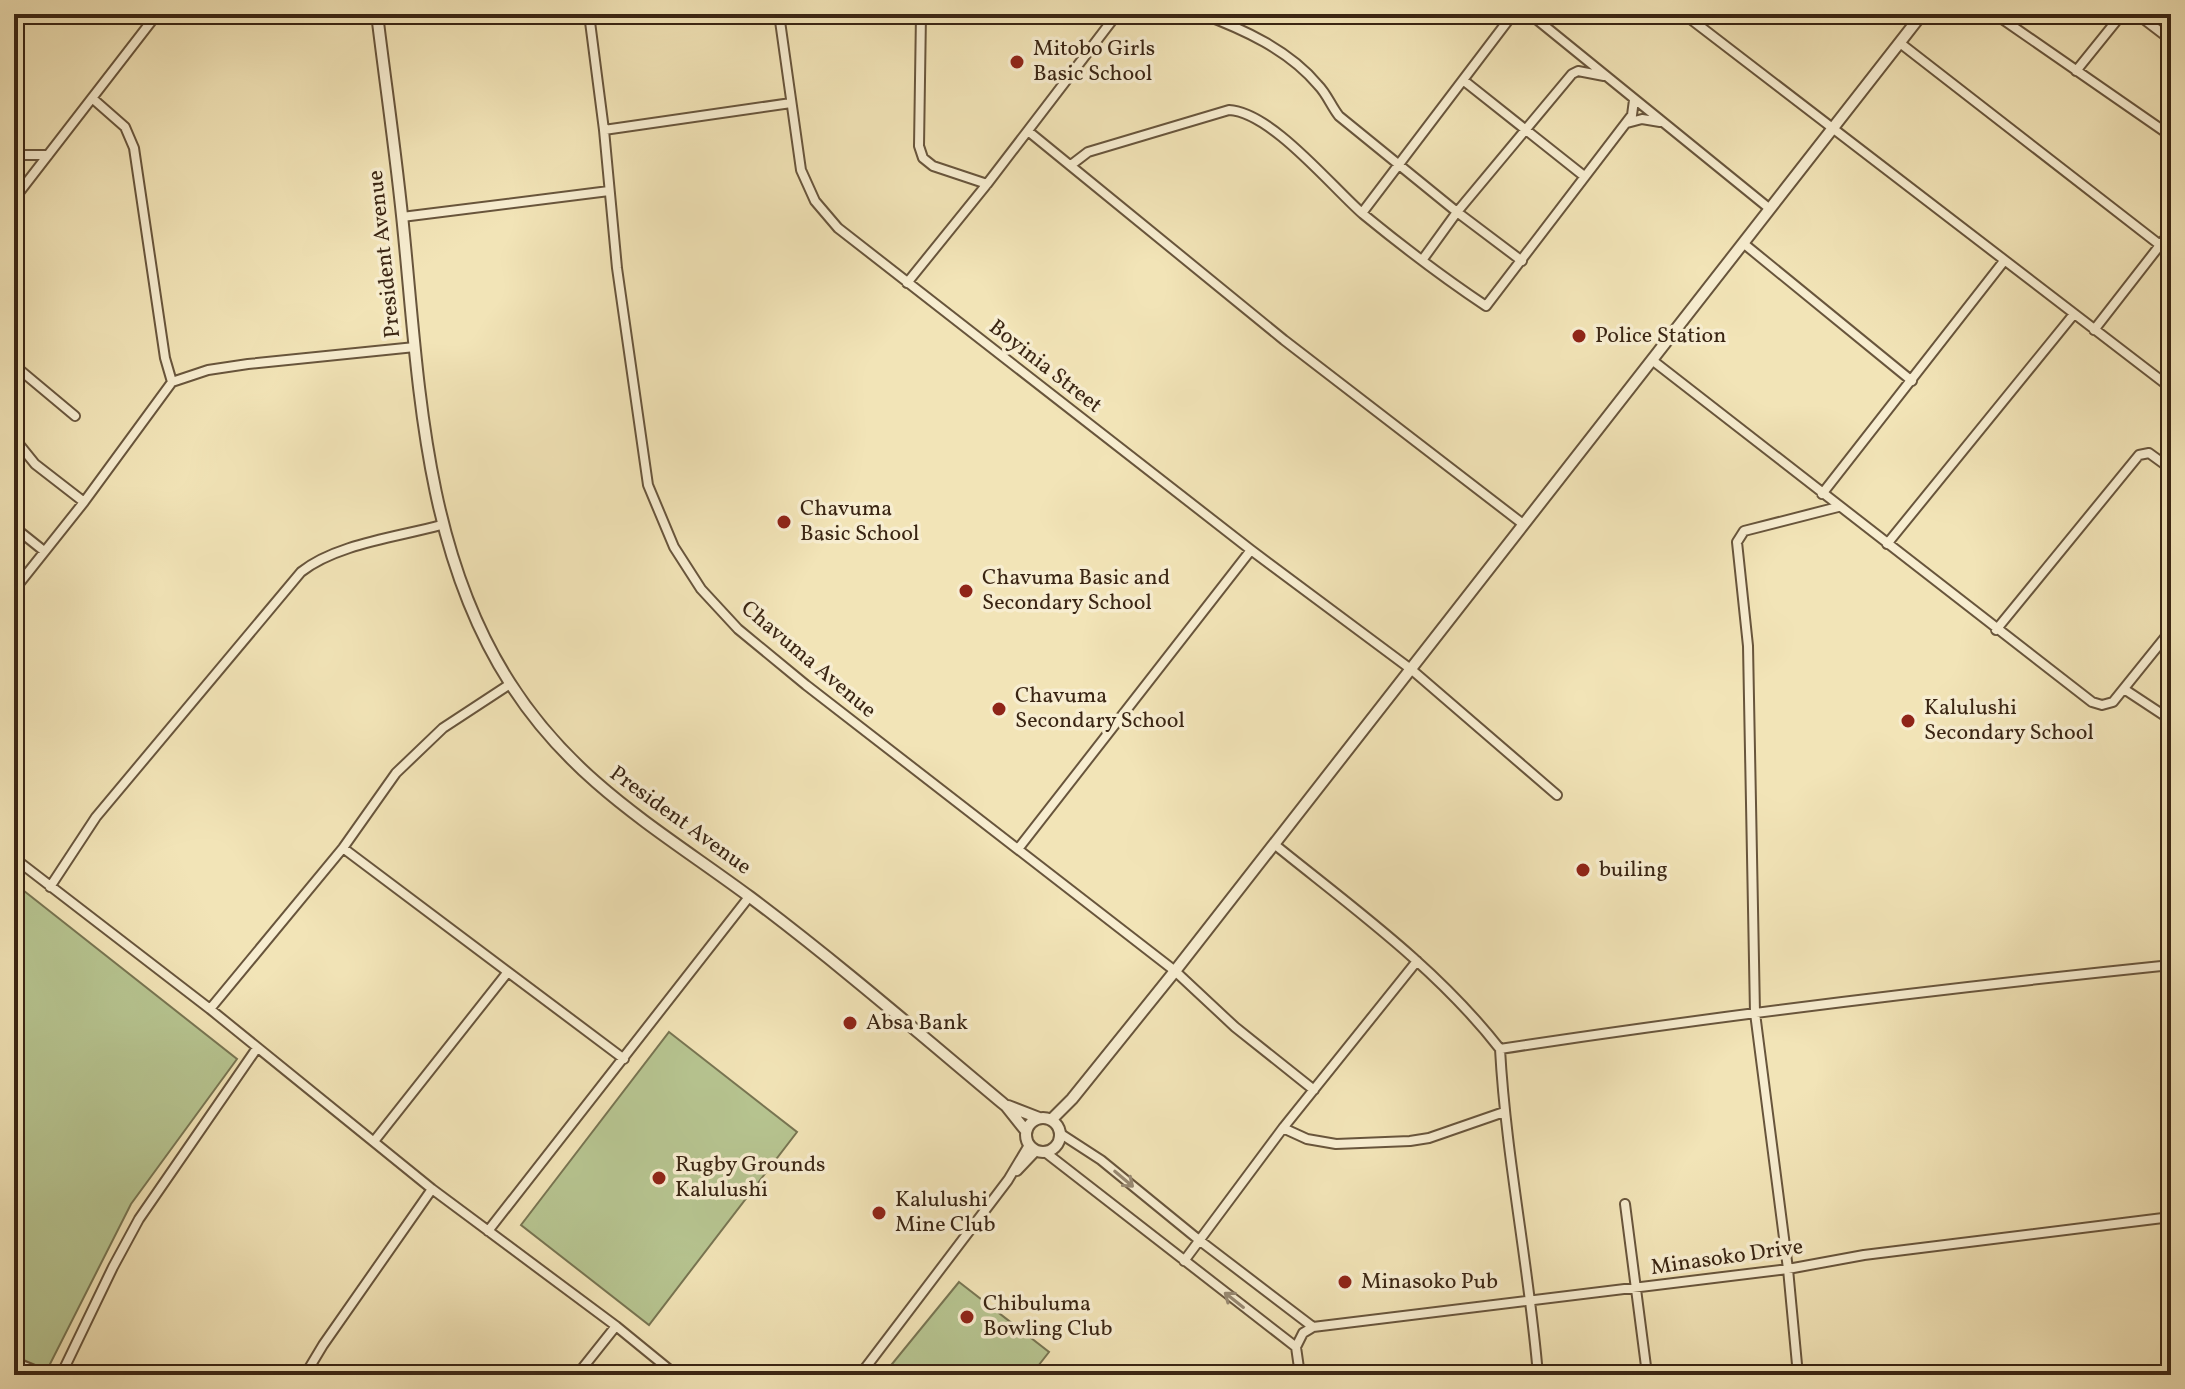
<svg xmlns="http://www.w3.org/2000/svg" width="2185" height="1389" viewBox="0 0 2185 1389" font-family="Vollkorn,serif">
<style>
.green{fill:#b7c591;stroke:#787552;stroke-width:2}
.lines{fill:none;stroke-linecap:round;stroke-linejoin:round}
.minor-casing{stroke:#68553c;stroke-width:12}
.tertiary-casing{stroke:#68553c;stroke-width:14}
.minor{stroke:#f7edd0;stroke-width:8}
.tertiary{stroke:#f7edd0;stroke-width:10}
.oneway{stroke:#988972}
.poi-dot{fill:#8f2418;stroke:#f7edd0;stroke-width:3}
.labels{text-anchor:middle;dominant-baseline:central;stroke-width:7;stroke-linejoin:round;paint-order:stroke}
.poi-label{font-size:22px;fill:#3a2513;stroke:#f7edd0;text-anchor:start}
.street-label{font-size:22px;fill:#3a2513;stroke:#f7edd0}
</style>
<rect width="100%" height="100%" fill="#f2e4b7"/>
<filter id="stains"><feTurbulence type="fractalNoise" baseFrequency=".0025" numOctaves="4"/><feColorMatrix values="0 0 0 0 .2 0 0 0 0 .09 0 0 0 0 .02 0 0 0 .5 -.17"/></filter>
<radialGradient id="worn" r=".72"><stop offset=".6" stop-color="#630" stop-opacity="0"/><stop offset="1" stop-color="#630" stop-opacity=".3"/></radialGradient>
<path class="green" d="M 14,883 L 237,1059 L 131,1204 L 47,1370 L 14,1356 Z
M 669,1032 L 797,1132 L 649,1325 L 521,1225 Z
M 959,1282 L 1049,1352 L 1031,1375 L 883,1375 Z"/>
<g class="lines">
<g class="minor-casing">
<path id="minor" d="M 589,14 L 604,130 L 617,268 L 648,485 L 674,547 L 701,589 L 738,629 L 806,685 L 1175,971 L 1235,1027 L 1314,1090
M 779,14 L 801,170 L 815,201 L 838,228 L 1251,550 L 1412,670 L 1557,795
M 921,14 L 919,146 L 923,158 L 933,166 L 987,184
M 1202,14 C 1243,29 1289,50 1318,85 C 1327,94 1331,106 1339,116 L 1457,212 L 1522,261
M 1530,14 L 1770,209
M 1684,14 L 2171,388
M 1995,14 L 2171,136
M 2137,14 L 2171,40
M 1900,43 L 2160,245
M 2076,71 L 2122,14
M 1463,80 L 1584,176
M 92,98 L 125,127 L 134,148 L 165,358 L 172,382
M 1627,123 L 1642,119 L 1660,122
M 604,130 L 791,103
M 1028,131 L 1284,340 L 1523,524
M 14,155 L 48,155
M 1071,165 L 1088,152 L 1229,110 C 1271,112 1331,186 1363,214 C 1402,246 1444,278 1486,306 L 1632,115 L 1634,100
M 14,199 L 157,14
M 1362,213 L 1513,14
M 402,217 L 609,191
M 1743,243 L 1912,381
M 1423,259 L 1457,212 L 1572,74 L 1578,71 L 1604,76
M 907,283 L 987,184 L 1117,14
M 2094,330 L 2171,231
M 1652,360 L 2092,702 L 2102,705 L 2113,702 L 2171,630
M 14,365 L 75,416
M 14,438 L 35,464 L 84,502
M 1822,494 L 2004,261
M 14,527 L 44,551
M 1887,544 L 2074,314
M 14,590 L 84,502 L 172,382 L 208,370 L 248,364 L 415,347
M 1996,630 L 2139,455 L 2149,453 L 2171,469
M 2124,689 L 2171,720
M 1274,844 C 1353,908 1437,968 1500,1049 C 1723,1015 1947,988 2171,965
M 343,848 L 624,1059
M 1018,849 L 1251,550
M 14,858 L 210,1009 L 432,1189 L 616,1326 L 676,1375
M 50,887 L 96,817 L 301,572 C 336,544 398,537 441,525
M 210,1009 L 343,848 L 396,773 L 443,728 L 510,684
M 1500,1049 C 1506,1158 1529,1266 1538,1375
M 1283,1128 L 1307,1139 L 1336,1144 L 1410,1141 L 1429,1138 L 1504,1112
M 1061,1134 L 1101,1160 L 1199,1240 L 1313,1327
M 375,1140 L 507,973
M 1045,1152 L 1296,1347
M 1017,1171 L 1036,1151
M 1625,1204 L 1647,1374
M 488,1231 L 749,897
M 1184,1261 L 1283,1128 L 1417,961
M 1296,1347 L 1303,1333 L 1313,1327 L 1788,1269 L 1864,1255 L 2171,1217
M 1296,1347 L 1300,1375
M 14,1362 L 46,1375
M 61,1375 L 113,1267 L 139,1219 L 257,1048
M 305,1375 L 323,1345 L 432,1189
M 577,1375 L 616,1326
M 860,1375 L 1008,1180 L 1029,1145
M 1798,1375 L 1788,1269 L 1755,1013 L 1748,646 L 1737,542 L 1744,531 L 1838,507"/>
</g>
<g class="tertiary-casing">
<path id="tertiary" d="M 377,14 C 386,88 397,161 404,235 C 419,387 425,551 510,683 C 573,782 658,829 750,897 C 838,963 921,1035 1006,1106 L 1026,1131
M 1008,1106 L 1039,1118
M1026 1135a17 17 0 1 1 34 0a17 17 0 1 1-34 0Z
M 1051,1120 L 1072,1099 L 1175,971 L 1922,14"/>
</g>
<use href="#minor" class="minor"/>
<use href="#tertiary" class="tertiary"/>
</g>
<defs><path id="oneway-shaft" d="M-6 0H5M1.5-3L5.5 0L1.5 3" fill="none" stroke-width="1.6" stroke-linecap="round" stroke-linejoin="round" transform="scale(2)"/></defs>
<g class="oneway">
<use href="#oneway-shaft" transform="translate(1124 1179) rotate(40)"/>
<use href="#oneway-shaft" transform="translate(1234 1300) rotate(-142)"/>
</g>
<g class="poi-dot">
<circle cx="1017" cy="62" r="8"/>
<circle cx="1579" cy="336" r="8"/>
<circle cx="784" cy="522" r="8"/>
<circle cx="966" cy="591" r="8"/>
<circle cx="999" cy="709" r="8"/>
<circle cx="1908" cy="721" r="8"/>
<circle cx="1583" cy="870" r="8"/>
<circle cx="850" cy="1023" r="8"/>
<circle cx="659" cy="1178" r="8"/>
<circle cx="879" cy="1213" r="8"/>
<circle cx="1345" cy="1282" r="8"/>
<circle cx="967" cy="1317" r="8"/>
</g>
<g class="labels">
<g class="poi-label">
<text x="1033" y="49">Mitobo Girls<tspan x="1033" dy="25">Basic School</tspan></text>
<text x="1595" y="336">Police Station</text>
<text x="800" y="509">Chavuma<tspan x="800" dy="25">Basic School</tspan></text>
<text x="982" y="578">Chavuma Basic and<tspan x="982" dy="25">Secondary School</tspan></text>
<text x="1015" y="696">Chavuma<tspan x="1015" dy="25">Secondary School</tspan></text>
<text x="1924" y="708">Kalulushi<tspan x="1924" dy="25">Secondary School</tspan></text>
<text x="1599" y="870">builing</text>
<text x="866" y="1023">Absa Bank</text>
<text x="675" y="1165">Rugby Grounds<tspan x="675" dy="25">Kalulushi</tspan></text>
<text x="895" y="1200">Kalulushi<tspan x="895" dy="25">Mine Club</tspan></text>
<text x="1361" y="1282">Minasoko Pub</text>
<text x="983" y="1304">Chibuluma<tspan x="983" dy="25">Bowling Club</tspan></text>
</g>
<g class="street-label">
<text transform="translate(385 254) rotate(-96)">President Avenue</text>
<text transform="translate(1045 367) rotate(38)">Boyinia Street</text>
<text transform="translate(808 660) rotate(40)">Chavuma Avenue</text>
<text transform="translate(680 821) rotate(36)">President Avenue</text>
<text transform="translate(1727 1258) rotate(-8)">Minasoko Drive</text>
</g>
</g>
<rect width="2185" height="1389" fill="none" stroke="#f2e4b7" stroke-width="48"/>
<rect x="16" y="16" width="2153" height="1357" fill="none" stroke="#3a2513" stroke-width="4"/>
<rect x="24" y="24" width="2137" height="1341" fill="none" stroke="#3a2513" stroke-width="2"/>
<rect width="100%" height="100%" filter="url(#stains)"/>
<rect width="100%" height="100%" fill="url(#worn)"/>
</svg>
